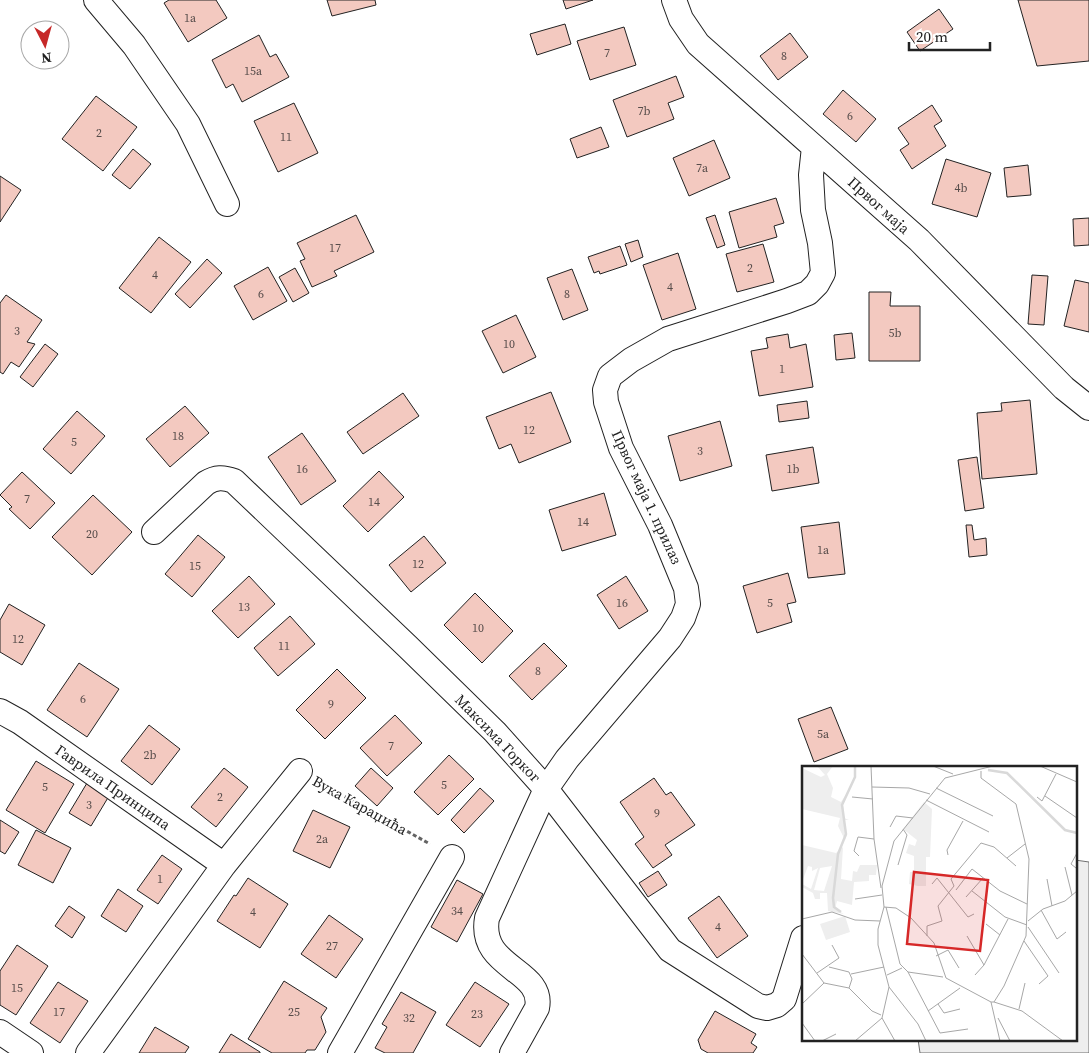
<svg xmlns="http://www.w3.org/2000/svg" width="1089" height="1053" viewBox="0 0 1089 1053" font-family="'Source Serif 4',serif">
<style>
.green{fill:#eee;stroke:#6f6f6f}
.building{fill:#f3c9c0;stroke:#222}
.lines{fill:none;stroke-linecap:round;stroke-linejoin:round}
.street-casing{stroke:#222;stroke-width:26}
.path{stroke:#646464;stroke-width:3;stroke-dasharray:4 2.5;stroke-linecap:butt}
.street{stroke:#fff;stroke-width:24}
.labels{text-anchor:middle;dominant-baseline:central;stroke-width:4;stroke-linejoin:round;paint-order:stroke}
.number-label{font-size:12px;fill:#564c4a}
.street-label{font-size:15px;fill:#222;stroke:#fff}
.inset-river{fill:none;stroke:#d9d9d9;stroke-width:2.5}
.inset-road{fill:none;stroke:#a7a7a7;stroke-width:1}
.view{fill:#d62828;fill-opacity:0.15;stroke:#d62828;stroke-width:2.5}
.inset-edge{fill:none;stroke:#222;stroke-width:2.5}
</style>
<rect width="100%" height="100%" fill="#fff"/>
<path class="green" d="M 1075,860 L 1089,862 L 1089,1053 L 920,1053 L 918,1039 L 1075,1039 Z"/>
<path class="building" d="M 169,0 L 216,0 L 227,18 L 188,42 L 164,3 Z
M 327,0 L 375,0 L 376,5 L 332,16 Z
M 563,0 L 593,0 L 566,9 Z
M 1018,0 L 1089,0 L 1089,61 L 1037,66 Z
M 939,9 L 953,29 L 920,51 L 907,32 Z
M 565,24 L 571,44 L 537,55 L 530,34 Z
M 624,27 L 636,65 L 590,80 L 577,41 Z
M 790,33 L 808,57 L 778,80 L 760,56 Z
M 259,35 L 270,57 L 276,54 L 289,77 L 242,102 L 233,84 L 226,88 L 212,60 Z
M 676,76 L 684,97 L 668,103 L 674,119 L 627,137 L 613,100 Z
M 843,90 L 876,119 L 856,142 L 823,114 Z
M 96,96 L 137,127 L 103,171 L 62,139 Z
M 294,103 L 318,153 L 278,172 L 254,121 Z
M 932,105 L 942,121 L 934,126 L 946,146 L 912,169 L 900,150 L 909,144 L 898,128 Z
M 601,127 L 609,147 L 577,158 L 570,139 Z
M 714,140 L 730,178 L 689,196 L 673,158 Z
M 133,149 L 151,164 L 130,189 L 112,175 Z
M 946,159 L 991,173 L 977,217 L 932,204 Z
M 1028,165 L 1031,195 L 1007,197 L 1004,168 Z
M 0,176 L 21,190 L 0,222 Z
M 776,198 L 784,223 L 774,226 L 777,237 L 739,248 L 729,212 Z
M 356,215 L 374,252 L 334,271 L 337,276 L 312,287 L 300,261 L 305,259 L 297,243 Z
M 715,215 L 725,245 L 717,248 L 706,218 Z
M 1089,218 L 1089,245 L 1074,246 L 1073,219 Z
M 159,237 L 191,262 L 151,313 L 119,288 Z
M 638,240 L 643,257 L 631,262 L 625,244 Z
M 763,244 L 774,282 L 737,292 L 726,254 Z
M 620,246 L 627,265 L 600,274 L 599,271 L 594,273 L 588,257 Z
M 678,253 L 696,309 L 662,320 L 643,265 Z
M 207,259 L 222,273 L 190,308 L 175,294 Z
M 268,267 L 287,301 L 253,320 L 234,286 Z
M 295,268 L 309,293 L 293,302 L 279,277 Z
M 572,269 L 588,310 L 563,320 L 547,278 Z
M 1032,275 L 1048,276 L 1044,325 L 1028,324 Z
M 1075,280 L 1089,283 L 1089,332 L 1064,326 Z
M 869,292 L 891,292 L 890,306 L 920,306 L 920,361 L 869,361 Z
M 6,295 L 42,320 L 27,342 L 35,344 L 19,367 L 11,362 L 3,374 L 0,372 L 0,303 Z
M 516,315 L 536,357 L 503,373 L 482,331 Z
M 852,333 L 855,358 L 836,360 L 834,335 Z
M 788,334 L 790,348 L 806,344 L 813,387 L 759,396 L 751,351 L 768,348 L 766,338 Z
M 45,344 L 58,354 L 33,387 L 20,377 Z
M 551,392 L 571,442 L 519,463 L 511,444 L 499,449 L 486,417 Z
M 403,393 L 419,416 L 363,454 L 347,432 Z
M 1030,400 L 1037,474 L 982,479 L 977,413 L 1002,411 L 1001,403 Z
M 807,401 L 809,418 L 779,422 L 777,405 Z
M 185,406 L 209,433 L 170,467 L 146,439 Z
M 77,411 L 105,436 L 71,474 L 43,449 Z
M 720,421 L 732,466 L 680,481 L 668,436 Z
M 302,433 L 336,481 L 301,505 L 268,457 Z
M 813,447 L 819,483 L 772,491 L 766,455 Z
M 977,457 L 984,508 L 965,511 L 958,460 Z
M 379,471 L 404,497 L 368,532 L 343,506 Z
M 22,472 L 55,503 L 30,529 L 9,509 L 12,507 L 0,495 Z
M 604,493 L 616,535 L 562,551 L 549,510 Z
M 93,495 L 132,532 L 92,575 L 52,537 Z
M 839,522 L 845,574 L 808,578 L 801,527 Z
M 966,525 L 972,525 L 974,540 L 986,538 L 987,555 L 969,557 Z
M 198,535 L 225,557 L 192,597 L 165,574 Z
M 424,536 L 446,563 L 411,592 L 389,565 Z
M 788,573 L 796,602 L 787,604 L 792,622 L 757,633 L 743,586 Z
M 249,576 L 275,604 L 238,638 L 212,611 Z
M 626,576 L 648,611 L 619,629 L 597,595 Z
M 475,593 L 513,631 L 482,663 L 444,625 Z
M 9,604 L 45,625 L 22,665 L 0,652 L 0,620 Z
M 290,616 L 315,644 L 278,676 L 254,648 Z
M 544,643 L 567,666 L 532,700 L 509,676 Z
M 79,663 L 119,689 L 87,737 L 47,710 Z
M 337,669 L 366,698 L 325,739 L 296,710 Z
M 831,707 L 848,749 L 814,762 L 798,719 Z
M 395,715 L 422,743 L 387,776 L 360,748 Z
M 149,725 L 180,749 L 152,785 L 121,761 Z
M 449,755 L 474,779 L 438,815 L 414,792 Z
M 36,761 L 74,784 L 45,833 L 6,810 Z
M 224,768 L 248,787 L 216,827 L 191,807 Z
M 371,768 L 393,788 L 377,806 L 355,786 Z
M 654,778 L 666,795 L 671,792 L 695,825 L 665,845 L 672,855 L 653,868 L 635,844 L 644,837 L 620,802 Z
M 87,783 L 109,796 L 91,826 L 69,813 Z
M 480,788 L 494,801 L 464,833 L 451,820 Z
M 313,810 L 350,827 L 330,868 L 293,851 Z
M 0,820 L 19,832 L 5,854 L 0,851 Z
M 36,830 L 71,848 L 53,883 L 18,865 Z
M 162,855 L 182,869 L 158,904 L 137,890 Z
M 658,871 L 667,885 L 648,897 L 639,883 Z
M 248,878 L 288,904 L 260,948 L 217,921 L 234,895 L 236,896 Z
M 457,880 L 483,894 L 457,942 L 431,927 Z
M 118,889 L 143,906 L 126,932 L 101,916 Z
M 719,896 L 748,936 L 717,958 L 688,918 Z
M 69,906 L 85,917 L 72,938 L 55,926 Z
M 329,915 L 363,939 L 336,978 L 301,954 Z
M 17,945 L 48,966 L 16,1015 L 0,1005 L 0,971 Z
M 284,981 L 327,1008 L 321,1017 L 326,1032 L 315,1050 L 307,1050 L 305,1053 L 272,1053 L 248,1039 Z
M 58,982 L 88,1001 L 60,1043 L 30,1023 Z
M 475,982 L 509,1004 L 480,1047 L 446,1025 Z
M 401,992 L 436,1012 L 413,1053 L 385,1053 L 375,1048 L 387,1027 L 382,1024 Z
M 715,1011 L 756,1034 L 751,1043 L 757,1047 L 753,1053 L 708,1053 L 701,1049 L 698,1040 Z
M 155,1027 L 189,1047 L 185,1053 L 139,1053 Z
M 231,1034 L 260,1052 L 260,1053 L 219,1053 Z"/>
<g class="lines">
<g class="street-casing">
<path id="street" d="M 96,0 L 134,45 L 188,124 L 227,204
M 674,0 L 681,19 L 698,44 L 919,240 L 1064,388 L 1089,408
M 154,532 L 206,483 C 216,477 223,477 234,481 L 407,646 L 495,732 L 546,789 L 670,950 L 758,1006 L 767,1008 L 777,1005 L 784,999 L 803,938
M 0,711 L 20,722 L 224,865
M 0,1032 L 31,1053
M 88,1053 L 224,865 L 300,771
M 340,1053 L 452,857
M 512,1053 L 537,1008 C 545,969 478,969 487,918 L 546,789 L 567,759 L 670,638 L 683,618 L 688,604 L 686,588 L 660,525 L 621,448 L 606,402 L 605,390 L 610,376 L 631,360 L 668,339 L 787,301 L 808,293 L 817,284 L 823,273 L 820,243 L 813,210 L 811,175 L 814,147"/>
</g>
<path class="path" d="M 322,784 L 430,844"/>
<use href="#street" class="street"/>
</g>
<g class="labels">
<g class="number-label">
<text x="190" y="18">1a</text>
<text x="607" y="53">7</text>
<text x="784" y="56">8</text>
<text x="253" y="71">15a</text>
<text x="644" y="111">7b</text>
<text x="850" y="116">6</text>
<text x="99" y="133">2</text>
<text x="286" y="137">11</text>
<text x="702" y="168">7a</text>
<text x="961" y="188">4b</text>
<text x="335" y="248">17</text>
<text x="750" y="268">2</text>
<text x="155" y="275">4</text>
<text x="670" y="287">4</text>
<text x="261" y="294">6</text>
<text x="567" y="294">8</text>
<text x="17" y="331">3</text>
<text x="895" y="333">5b</text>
<text x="509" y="344">10</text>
<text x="782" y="369">1</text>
<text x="529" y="430">12</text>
<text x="178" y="436">18</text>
<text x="74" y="442">5</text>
<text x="700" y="451">3</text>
<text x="302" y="469">16</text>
<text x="793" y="469">1b</text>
<text x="27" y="499">7</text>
<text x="374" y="502">14</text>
<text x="583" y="522">14</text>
<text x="92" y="534">20</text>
<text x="823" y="550">1a</text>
<text x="418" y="564">12</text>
<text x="195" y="566">15</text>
<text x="622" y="603">16</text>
<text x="770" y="603">5</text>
<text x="244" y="607">13</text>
<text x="478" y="628">10</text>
<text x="18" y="639">12</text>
<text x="284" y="646">11</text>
<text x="538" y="671">8</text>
<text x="83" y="699">6</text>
<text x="331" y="704">9</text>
<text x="823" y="734">5a</text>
<text x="391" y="746">7</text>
<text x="150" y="755">2b</text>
<text x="444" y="785">5</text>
<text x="45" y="787">5</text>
<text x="220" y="797">2</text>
<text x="89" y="805">3</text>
<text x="657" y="813">9</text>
<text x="322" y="839">2a</text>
<text x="160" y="879">1</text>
<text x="457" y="911">34</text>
<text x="253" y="912">4</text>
<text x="718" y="927">4</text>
<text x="332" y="946">27</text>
<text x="17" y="988">15</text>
<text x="59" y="1012">17</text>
<text x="294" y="1012">25</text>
<text x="477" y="1014">23</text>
<text x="409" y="1018">32</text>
</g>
<g class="street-label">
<text transform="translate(879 205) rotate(42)">Првог маја</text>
<text transform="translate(647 497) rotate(65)">Првог маја 1. прилаз</text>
<text transform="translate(498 738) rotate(46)">Максима Горког</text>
<text transform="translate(113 787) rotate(35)">Гаврила Принципа</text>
<text transform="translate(360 805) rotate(29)">Вука Караџића</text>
</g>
</g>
<g transform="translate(802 766)">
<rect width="275" height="275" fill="#fff"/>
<path d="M 15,0 L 31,0 L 25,8 L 31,22 L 29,31 L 39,36 L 45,27 L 41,39 L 42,52 L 47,54 L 42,54 L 45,69 L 43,74 L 36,60 L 38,52 L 0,43 L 0,2 L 19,11 L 23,9 ZM 122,36 L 130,43 L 128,91 L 124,91 L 124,120 L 116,120 L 107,118 L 108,106 L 112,106 L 112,90 L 104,87 L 107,78 L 113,80 L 115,74 L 101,63 ZM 0,79 L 34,87 L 41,81 L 39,113 L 50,115 L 51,105 L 55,106 L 58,99 L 75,99 L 74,109 L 67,109 L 67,115 L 52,116 L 50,139 L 35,135 L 33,143 L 42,148 L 26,145 L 25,127 L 18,127 L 18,133 L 13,133 L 11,127 L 0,121 L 0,118 L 9,123 L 16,102 L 10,105 L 10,101 L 6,100 L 0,116 ZM 30,100 L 22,125 L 12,124 L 18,102 ZM 43,150 L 48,166 L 24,174 L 18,158 Z" fill="#eee" fill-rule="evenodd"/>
<path class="inset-river" d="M 186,4 L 205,7 L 263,64 L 275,67M 39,146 L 32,141 L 31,132 L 36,88 L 44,68 L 40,39 L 53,11 L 53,0"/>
<path class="inset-road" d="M 69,0 L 72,73 L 79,122M 131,0 L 151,8M 238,0 L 275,16M 179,5 L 179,12 L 214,38 L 227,93 L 224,170 L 202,220 L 192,236 L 189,236M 70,21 L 107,22 L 128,28M 134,22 L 191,50M 243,30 L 275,52M 50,31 L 71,33M 235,31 L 240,35 L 254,8M 124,34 L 187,66M 88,61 L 94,50 L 111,52M 146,89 L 145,84 L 161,55M 57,90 L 52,85 L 56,71 L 72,73M 205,92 L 223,78M 96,99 L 105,69 L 101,63M 263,101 L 270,129M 274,102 L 269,98 L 275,87M 245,113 L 250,140M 130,118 L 135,112 L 166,151 L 172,148M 154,124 L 170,103 L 198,125 L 225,138M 170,125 L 203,151 L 225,159M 164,131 L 181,112M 53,133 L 80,129M 82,141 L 94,142 L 109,152 L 132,177 L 144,212 L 189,236 L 198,275M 84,141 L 98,198 L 106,206 L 138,267 L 166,263M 239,144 L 255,173 L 264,166M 0,153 L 30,146 L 53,154 L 78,155M 226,155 L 241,143 L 263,135 L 275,125M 184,158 L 198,169M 226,161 L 257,207M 125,170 L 125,160 L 140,155 L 136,140 L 152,120 L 149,113 L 179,77 L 192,81 L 214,100M 165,170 L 182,199M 222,175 L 246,210 L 237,218M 0,188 L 22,217 L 47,222 L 70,245 L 79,249M 134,190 L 146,184 L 157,202M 27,201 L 47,206 L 50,213 L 47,222M 106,206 L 141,211M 15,207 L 37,192 L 30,179M 49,208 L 82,201M 85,209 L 100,202M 173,209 L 182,199 L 206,153M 87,221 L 116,258 L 124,275M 192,236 L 220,245 L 261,275M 0,238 L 22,217M 136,238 L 142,247 L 158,243M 217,243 L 223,217M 126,245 L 158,222M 80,252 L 87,221 L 76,179 L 76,163 L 82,141 L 80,120 L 92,75 L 143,12 L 191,0M 80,252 L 93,275M 196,252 L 208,275M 0,257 L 13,275M 20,275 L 34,268M 53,275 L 80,252"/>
<path class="view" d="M 112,106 L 186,114 L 178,185 L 105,178 Z"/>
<rect width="275" height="275" class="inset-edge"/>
</g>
<g transform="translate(45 45) rotate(174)"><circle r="24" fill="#ffffff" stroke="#a7a7a7"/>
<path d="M0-4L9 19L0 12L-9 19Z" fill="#c62828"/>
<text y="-8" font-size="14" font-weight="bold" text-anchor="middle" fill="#222222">N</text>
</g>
<path d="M909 42v8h81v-8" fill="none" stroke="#222222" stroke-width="2.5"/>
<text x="916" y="42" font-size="15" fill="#222222" stroke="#ffffff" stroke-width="4" paint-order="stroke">20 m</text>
</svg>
